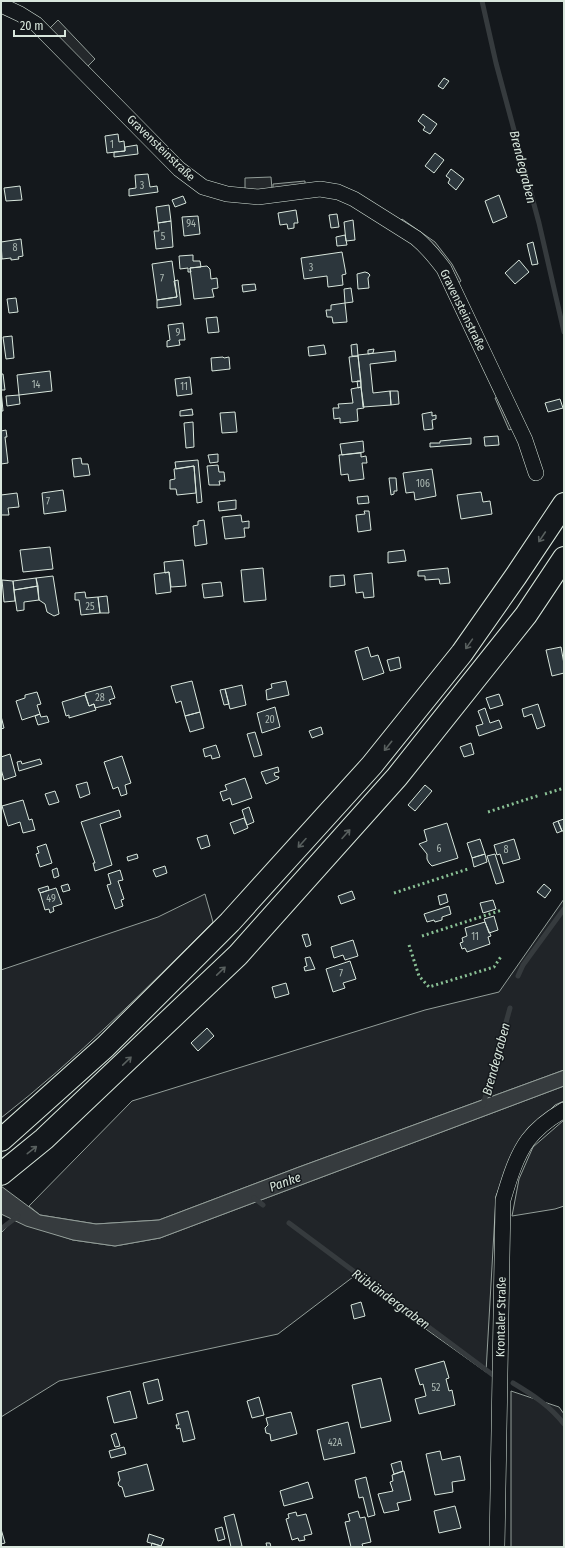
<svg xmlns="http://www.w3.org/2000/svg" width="565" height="1548" viewBox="0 0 565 1548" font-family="'Fira Sans Condensed',sans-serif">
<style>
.green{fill:#202428;stroke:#939e99}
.parking{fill:#24282b;stroke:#939e99}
.water{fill:#363b3e;stroke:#939e99}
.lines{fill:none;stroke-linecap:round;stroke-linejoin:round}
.stream{stroke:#363b3e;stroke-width:5}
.building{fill:#2c363c;stroke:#d8e6dc}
.minor-casing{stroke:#d8e6dc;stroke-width:16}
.motorway-casing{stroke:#d8e6dc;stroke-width:24}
.minor{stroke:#14181c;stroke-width:15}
.motorway{stroke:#14181c;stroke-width:22}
.hedge{stroke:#8ac095;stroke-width:3;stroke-dasharray:2 3;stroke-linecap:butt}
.oneway{stroke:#59605f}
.labels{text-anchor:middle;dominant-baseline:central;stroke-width:3;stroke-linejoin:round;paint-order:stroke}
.number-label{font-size:10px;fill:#adbab4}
.street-label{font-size:12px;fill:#d8e6dc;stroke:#14181c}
.water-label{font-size:13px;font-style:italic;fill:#d8e6dc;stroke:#14181c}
</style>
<rect width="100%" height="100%" fill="#14181c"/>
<path class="green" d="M 205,894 L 213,922 C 145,990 77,1059 1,1118 L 1,970 L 158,917 Z
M 564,899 L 564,1070 L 299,1167 L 159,1220 L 96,1224 L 40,1215 L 29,1206 L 132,1101 L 425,1010 L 499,992 Z
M 564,1086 L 564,1101 L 555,1105 L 520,1140 L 496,1196 L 486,1372 L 353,1277 L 278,1334 L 59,1381 L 1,1417 L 1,1233 L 14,1220 L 73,1240 L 115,1246 L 160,1238 Z
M 564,1120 L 564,1206 L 555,1209 L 512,1216 L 519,1179 L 533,1147 Z
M 511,1391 L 559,1407 L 564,1414 L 564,1547 L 511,1547 Z"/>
<path class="parking" d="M 58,20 L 95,59 L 86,68 L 49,29 Z
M 271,177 L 272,189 L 245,191 L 245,178 Z
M 305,181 L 305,186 L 273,189 L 273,184 Z
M 402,219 L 435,242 L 452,264 L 461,281 L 457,284 L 399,223 Z
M 500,396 L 514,428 L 509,430 L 495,398 Z"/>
<path class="water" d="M 564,1070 L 564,1086 L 160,1238 L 115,1246 L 73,1240 L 26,1226 L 1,1214 L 1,1186 L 40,1215 L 96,1224 L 159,1220 L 299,1167 Z"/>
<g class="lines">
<path class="stream" d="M 482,1 L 496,63 L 539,223 L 564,332
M 518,976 L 523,965 L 564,909
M 483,1105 L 510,1008
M 254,1198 L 263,1205
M 289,1223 L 493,1375
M 1,1229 L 18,1216
M 513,1383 C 533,1395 550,1406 564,1424"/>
</g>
<path class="building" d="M 444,78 L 449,81 L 443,89 L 438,86 Z
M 423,114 L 437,124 L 430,134 L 423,130 L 425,127 L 418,121 Z
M 118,134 L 119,142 L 124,141 L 125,151 L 107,153 L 105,136 Z
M 137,145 L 138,154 L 114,157 L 114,152 L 125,151 L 125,147 Z
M 435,153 L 444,160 L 434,173 L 425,166 Z
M 451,169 L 464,179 L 456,190 L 448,183 L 450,179 L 446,176 Z
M 148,174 L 150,187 L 157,186 L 158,192 L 129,196 L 129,189 L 136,188 L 135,175 Z
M 20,186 L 22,200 L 6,201 L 4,188 Z
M 499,195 L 507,217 L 493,223 L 485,201 Z
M 183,196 L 186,203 L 175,207 L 172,200 Z
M 169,205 L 171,221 L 158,223 L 156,207 Z
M 296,210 L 298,223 L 294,223 L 294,228 L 288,229 L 287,224 L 280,225 L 278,213 Z
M 337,214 L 339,227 L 331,228 L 329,215 Z
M 198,216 L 200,234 L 184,236 L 182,217 Z
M 353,220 L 355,240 L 346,241 L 344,222 Z
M 171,221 L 173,247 L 156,249 L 154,231 L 159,231 L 158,223 Z
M 345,235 L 347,245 L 337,246 L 336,237 Z
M 21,239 L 23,256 L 18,257 L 19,259 L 11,260 L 11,258 L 2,259 L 1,242 Z
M 533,242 L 538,264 L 532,265 L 527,244 Z
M 342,252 L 346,274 L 342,275 L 343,285 L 328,287 L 327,276 L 304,279 L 301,258 Z
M 193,255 L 193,261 L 200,261 L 201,267 L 190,268 L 191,272 L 188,272 L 188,268 L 180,269 L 179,256 Z
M 519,260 L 529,272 L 515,284 L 505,273 Z
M 172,261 L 177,297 L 157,300 L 152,264 Z
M 207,266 L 210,269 L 211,279 L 217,278 L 218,288 L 212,289 L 214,297 L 194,299 L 190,268 Z
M 365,272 L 368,273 L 370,275 L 368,278 L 369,288 L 358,289 L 357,274 Z
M 178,280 L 181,305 L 157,308 L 157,300 L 177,297 L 174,281 Z
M 255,284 L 256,290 L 243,292 L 242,285 Z
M 351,288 L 353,302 L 345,303 L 344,289 Z
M 16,298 L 18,312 L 9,313 L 7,299 Z
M 345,303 L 347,322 L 333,323 L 332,317 L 327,317 L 326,310 L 331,310 L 331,305 Z
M 217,317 L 219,332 L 208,333 L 206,318 Z
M 183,323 L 185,340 L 179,340 L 180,345 L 167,347 L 167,341 L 170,340 L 168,325 Z
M 12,336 L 14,358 L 6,359 L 3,337 Z
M 357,344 L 358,356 L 352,356 L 351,345 Z
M 324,345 L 326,354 L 309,356 L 308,347 Z
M 374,349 L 373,353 L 368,354 L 368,350 Z
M 395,351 L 396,361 L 370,364 L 373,393 L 390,391 L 391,405 L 363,407 L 358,355 Z
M 358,356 L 361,381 L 352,382 L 349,357 Z
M 223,357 L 224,358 L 229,357 L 230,369 L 212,371 L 211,358 Z
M 50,371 L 52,391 L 19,395 L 17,375 Z
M 1,374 L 3,374 L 5,390 L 1,390 Z
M 190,377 L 192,394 L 177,396 L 175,379 Z
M 357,381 L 361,381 L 361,387 L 358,388 Z
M 361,387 L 364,408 L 357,409 L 358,421 L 340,423 L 340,418 L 334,419 L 333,408 L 339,408 L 338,404 L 353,403 L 351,389 Z
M 1,390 L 3,411 L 1,411 Z
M 390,391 L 398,391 L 399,404 L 391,405 Z
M 19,395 L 20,404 L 7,406 L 6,396 Z
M 560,399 L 563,408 L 548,412 L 545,403 Z
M 192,409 L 193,415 L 180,416 L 180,411 Z
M 235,412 L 237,432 L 222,433 L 220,413 Z
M 432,412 L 432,416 L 436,415 L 436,419 L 432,420 L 433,429 L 424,430 L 422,414 Z
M 193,422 L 194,447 L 186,448 L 184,423 Z
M 6,430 L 7,437 L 5,437 L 8,463 L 1,464 L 1,431 Z
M 498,436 L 499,445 L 485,446 L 484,437 Z
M 471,438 L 471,444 L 430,447 L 430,443 L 440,443 L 440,441 Z
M 363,441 L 364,452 L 342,455 L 340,444 Z
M 361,453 L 361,457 L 366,456 L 367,463 L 362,463 L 364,479 L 349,481 L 348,474 L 341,475 L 339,455 Z
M 218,454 L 218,462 L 210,463 L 208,455 Z
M 81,458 L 82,464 L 88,464 L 90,475 L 74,477 L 72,459 Z
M 198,460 L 202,502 L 197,503 L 194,466 L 176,469 L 175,462 Z
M 218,465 L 219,472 L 224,472 L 225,481 L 219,481 L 220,485 L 209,485 L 207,466 Z
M 194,466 L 196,493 L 177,495 L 176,489 L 170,489 L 170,480 L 175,479 L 174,469 Z
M 432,469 L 436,496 L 415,500 L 414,492 L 406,493 L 403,473 Z
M 389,478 L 396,478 L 397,491 L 394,491 L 394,494 L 391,495 Z
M 63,490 L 66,511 L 44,514 L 42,493 Z
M 481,492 L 483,502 L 490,501 L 492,514 L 461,519 L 457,495 Z
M 17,493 L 19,507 L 8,508 L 9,515 L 1,515 L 1,495 Z
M 368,496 L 369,503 L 358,504 L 357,497 Z
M 236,500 L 236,509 L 219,511 L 218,502 Z
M 364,511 L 369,511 L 371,530 L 358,532 L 356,515 L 365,514 Z
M 241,515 L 242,522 L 249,521 L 249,528 L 244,528 L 245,537 L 225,539 L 222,517 Z
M 204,520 L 207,544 L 195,546 L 193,526 L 198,525 L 198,521 Z
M 50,547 L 53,569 L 23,572 L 20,550 Z
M 404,550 L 406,561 L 388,563 L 388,552 Z
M 183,560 L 186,586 L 171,587 L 169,572 L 165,573 L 164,562 Z
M 263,568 L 266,600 L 244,602 L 241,570 Z
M 448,568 L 450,583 L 440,584 L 439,579 L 425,580 L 425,576 L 418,576 L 418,571 Z
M 169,572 L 171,592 L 156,594 L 154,574 Z
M 372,573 L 374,597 L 364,598 L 363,592 L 356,593 L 354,575 Z
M 344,575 L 345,585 L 330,587 L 330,576 Z
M 53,576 L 59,614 L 54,616 L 47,612 L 45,604 L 39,600 L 36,578 Z
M 36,578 L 38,586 L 14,590 L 13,581 Z
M 2,580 L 13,581 L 15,601 L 4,602 Z
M 221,582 L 223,596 L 204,598 L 202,584 Z
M 38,586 L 39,600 L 24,602 L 24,610 L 17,611 L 14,590 Z
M 85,592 L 86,598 L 98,597 L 100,613 L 81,615 L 79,600 L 75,600 L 75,593 Z
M 107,596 L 109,613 L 100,613 L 98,597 Z
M 368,647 L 371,657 L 378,655 L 384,673 L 363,680 L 355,651 Z
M 561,647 L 564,664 L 564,673 L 552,676 L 546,650 Z
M 399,657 L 401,668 L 390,671 L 387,660 Z
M 192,681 L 200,712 L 185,716 L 181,701 L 176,703 L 171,686 Z
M 286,681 L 289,695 L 267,700 L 266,690 L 272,688 L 271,684 Z
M 242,685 L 246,705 L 230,709 L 225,689 Z
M 111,686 L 115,698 L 109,700 L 111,704 L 95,708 L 94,704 L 89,706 L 85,693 Z
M 225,689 L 229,704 L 224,705 L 220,690 Z
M 37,692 L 41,704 L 37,705 L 40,714 L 22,720 L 16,701 L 25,698 L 25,695 Z
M 499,694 L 503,705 L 490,709 L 486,698 Z
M 85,695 L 89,706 L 94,704 L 96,710 L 69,718 L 69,715 L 66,716 L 62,702 Z
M 538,704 L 545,726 L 537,729 L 532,714 L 524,717 L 522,709 Z
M 275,707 L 280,727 L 262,733 L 257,713 Z
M 485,708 L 490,723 L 499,720 L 502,728 L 479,736 L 476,726 L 483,724 L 478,711 Z
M 200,712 L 204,728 L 190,732 L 185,716 Z
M 40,714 L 41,717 L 47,716 L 49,722 L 38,725 L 35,716 Z
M 1,716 L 4,728 L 1,729 Z
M 321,727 L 323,734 L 312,738 L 309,731 Z
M 255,732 L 262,755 L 254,757 L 247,734 Z
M 471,743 L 474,754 L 464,757 L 460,747 Z
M 216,745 L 220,757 L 212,759 L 211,755 L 205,757 L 203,749 Z
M 10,754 L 16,776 L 4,780 L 1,769 L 1,757 Z
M 122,756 L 131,783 L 125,785 L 127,794 L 121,796 L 118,787 L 113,789 L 104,762 Z
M 40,759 L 42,764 L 19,771 L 17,762 L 21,761 L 22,764 Z
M 278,767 L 279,772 L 274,773 L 275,776 L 279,777 L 278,779 L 266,784 L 261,772 Z
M 245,778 L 252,798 L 232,805 L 230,798 L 223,801 L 220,792 L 227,790 L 225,785 Z
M 87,782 L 90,794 L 80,798 L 76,785 Z
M 425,785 L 432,791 L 415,811 L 408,805 Z
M 55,791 L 59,802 L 49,805 L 45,794 Z
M 23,800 L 29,820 L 32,819 L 35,830 L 23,833 L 20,822 L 8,826 L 2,806 Z
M 249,807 L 254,822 L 247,825 L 242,810 Z
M 119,810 L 121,817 L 100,824 L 112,865 L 95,871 L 93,863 L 95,863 L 81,822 Z
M 244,818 L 248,828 L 234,834 L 230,823 Z
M 564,819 L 564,831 L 562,831 L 558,821 Z
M 558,821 L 562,831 L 557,833 L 553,823 Z
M 447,823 L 458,858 L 432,866 L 429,863 L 427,859 L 427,854 L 419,844 L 427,841 L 424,830 Z
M 207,835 L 210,846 L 201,849 L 197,838 Z
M 480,839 L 485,854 L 472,858 L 467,843 Z
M 514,839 L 520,859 L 503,864 L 500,854 L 497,855 L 494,845 Z
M 46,844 L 52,863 L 40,867 L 36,854 L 39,853 L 37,847 Z
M 137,854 L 138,858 L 128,861 L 127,857 Z
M 485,854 L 487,862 L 474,867 L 472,858 Z
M 495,854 L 504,882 L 496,884 L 487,856 Z
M 165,866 L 167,873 L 156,877 L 153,870 Z
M 57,868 L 59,876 L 54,878 L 52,870 Z
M 120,870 L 123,880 L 118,881 L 124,899 L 121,900 L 123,906 L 115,909 L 107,885 L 111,884 L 108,874 Z
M 68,884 L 70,890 L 63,892 L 61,886 Z
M 544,884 L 551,890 L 545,898 L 537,892 Z
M 48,886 L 49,890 L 40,893 L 38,889 Z
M 56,888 L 62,904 L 53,907 L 54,911 L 50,913 L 49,909 L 45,910 L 40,893 Z
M 352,891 L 355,899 L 341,904 L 338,896 Z
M 446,894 L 448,902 L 440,905 L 438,896 Z
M 493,900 L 496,909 L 483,913 L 480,903 Z
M 449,906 L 451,914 L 442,917 L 442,920 L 435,922 L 434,920 L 427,922 L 424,914 Z
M 494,916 L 498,930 L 489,933 L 484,919 Z
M 485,922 L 491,936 L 488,937 L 490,944 L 467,952 L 465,948 L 462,949 L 460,943 L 463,942 L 462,938 L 467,936 L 465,928 Z
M 308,934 L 311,945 L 306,947 L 302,935 Z
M 353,940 L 358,956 L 345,960 L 343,955 L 334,958 L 331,947 Z
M 310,957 L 315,969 L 305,971 L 304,967 L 307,966 L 305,958 Z
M 350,961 L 356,979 L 343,983 L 345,988 L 333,992 L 326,969 Z
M 286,983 L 289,994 L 275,998 L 272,987 Z
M 207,1028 L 214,1036 L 198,1051 L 191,1043 Z
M 361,1302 L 365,1316 L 354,1319 L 351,1305 Z
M 444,1361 L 449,1378 L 446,1379 L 449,1391 L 452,1390 L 455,1405 L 419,1414 L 415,1399 L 426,1396 L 423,1384 L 420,1385 L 415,1369 Z
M 381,1378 L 391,1421 L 361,1428 L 352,1385 Z
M 158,1379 L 163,1400 L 148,1404 L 143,1383 Z
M 130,1391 L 137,1418 L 114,1423 L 107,1397 Z
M 259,1397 L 264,1415 L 252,1418 L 247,1401 Z
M 188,1411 L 195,1439 L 183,1442 L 180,1428 L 177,1429 L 176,1425 L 179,1425 L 176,1414 Z
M 291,1412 L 297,1434 L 271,1441 L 270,1434 L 266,1433 L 265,1428 L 268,1425 L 266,1418 Z
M 348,1422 L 355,1453 L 324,1460 L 317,1430 Z
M 116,1433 L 120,1446 L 115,1447 L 111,1435 Z
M 124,1447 L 126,1454 L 111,1458 L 109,1451 Z
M 440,1451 L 442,1460 L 460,1456 L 465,1480 L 452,1482 L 453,1492 L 435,1495 L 426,1454 Z
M 401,1461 L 403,1471 L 394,1474 L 391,1464 Z
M 147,1464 L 154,1490 L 125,1497 L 122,1487 L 119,1486 L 118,1483 L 120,1480 L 118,1472 Z
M 404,1471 L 411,1500 L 397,1503 L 399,1510 L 384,1513 L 378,1494 L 393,1491 L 390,1482 L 393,1481 L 392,1475 Z
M 366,1477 L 375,1515 L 368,1517 L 363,1497 L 359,1498 L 355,1480 Z
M 308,1482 L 313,1498 L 284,1506 L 280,1491 Z
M 455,1506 L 461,1528 L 439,1533 L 434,1511 Z
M 358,1511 L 360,1518 L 365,1517 L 371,1542 L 362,1544 L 363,1547 L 351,1547 L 345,1522 L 350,1521 L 348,1514 Z
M 296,1512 L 297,1516 L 306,1514 L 312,1534 L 304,1536 L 305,1540 L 299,1541 L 298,1538 L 292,1540 L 286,1519 L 289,1518 L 288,1514 Z
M 234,1514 L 242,1546 L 238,1547 L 231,1547 L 224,1517 Z
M 222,1527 L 225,1539 L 218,1541 L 215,1529 Z
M 1,1529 L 5,1543 L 1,1544 Z
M 149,1534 L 164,1539 L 161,1546 L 147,1542 Z
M 152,1543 L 164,1547 L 151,1547 Z
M 266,1543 L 270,1543 L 271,1547 L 267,1547 Z"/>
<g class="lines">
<g class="minor-casing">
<path id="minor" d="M 1,5 L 20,14 L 36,24 L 179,169 L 203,187 L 227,194 L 258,197 L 320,189 L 338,192 L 354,199 L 416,238 C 427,247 435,257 444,269 L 525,440 L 536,473
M 497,1547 L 503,1200 C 509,1180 516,1156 528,1140 C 537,1128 552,1117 564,1110"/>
</g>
<g class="motorway-casing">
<path id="motorway" d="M 1,1140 L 105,1047 L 230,922 L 372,765 L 462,653 L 516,576 L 564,504
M 1,1174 L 44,1139 L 238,955 L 397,777 L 526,615 L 564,558"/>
</g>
<use href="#minor" class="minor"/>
<use href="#motorway" class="motorway"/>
<path class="hedge" d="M 545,794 L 564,788
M 488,812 L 540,795
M 394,893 L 468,869
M 422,936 L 502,910
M 409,945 L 419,976 L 429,987 L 494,967 L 502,955"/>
</g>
<defs><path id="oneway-shaft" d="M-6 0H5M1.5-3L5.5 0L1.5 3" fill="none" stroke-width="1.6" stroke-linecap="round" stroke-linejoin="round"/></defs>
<g class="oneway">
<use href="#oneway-shaft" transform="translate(542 537) rotate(124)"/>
<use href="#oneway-shaft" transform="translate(469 644) rotate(125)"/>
<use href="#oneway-shaft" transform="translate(388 746) rotate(129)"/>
<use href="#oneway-shaft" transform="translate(346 834) rotate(-48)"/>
<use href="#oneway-shaft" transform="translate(302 843) rotate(132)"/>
<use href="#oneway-shaft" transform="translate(221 971) rotate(-44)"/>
<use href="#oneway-shaft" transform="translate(127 1061) rotate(-44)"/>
<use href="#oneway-shaft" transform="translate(32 1150) rotate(-38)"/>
</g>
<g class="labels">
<g class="number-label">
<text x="112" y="145">1</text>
<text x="142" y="186">3</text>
<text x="191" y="224">94</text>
<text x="163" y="237">5</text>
<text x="15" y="248">8</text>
<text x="311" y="268">3</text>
<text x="162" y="279">7</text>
<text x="178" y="333">9</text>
<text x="36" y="385">14</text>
<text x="184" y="387">11</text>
<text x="423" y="484">106</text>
<text x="48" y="502">7</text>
<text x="90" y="607">25</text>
<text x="100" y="698">28</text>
<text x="270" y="720">20</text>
<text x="439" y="849">6</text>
<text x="506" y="850">8</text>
<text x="51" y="899">49</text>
<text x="475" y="937">11</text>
<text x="341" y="974">7</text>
<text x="436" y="1388">52</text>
<text x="335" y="1443">42A</text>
</g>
<g class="street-label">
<text transform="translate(161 148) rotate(44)">Gravensteinstraße</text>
<text transform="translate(463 310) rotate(64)">Gravensteinstraße</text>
<text transform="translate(501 1317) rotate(-89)">Krontaler Straße</text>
</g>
<g class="water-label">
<text transform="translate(523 167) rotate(76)">Brendegraben</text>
<text transform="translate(496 1059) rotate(-75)">Brendegraben</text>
<text transform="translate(285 1182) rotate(-20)">Panke</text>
<text transform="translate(391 1299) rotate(36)">Rübländergraben</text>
</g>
</g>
<rect width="565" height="1548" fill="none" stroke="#d8e6dc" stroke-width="4"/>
<path d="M14 30v6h51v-6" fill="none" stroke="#d8e6dc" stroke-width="2"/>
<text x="20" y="30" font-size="12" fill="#d8e6dc" stroke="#14181c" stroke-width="3" paint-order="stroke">20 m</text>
</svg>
